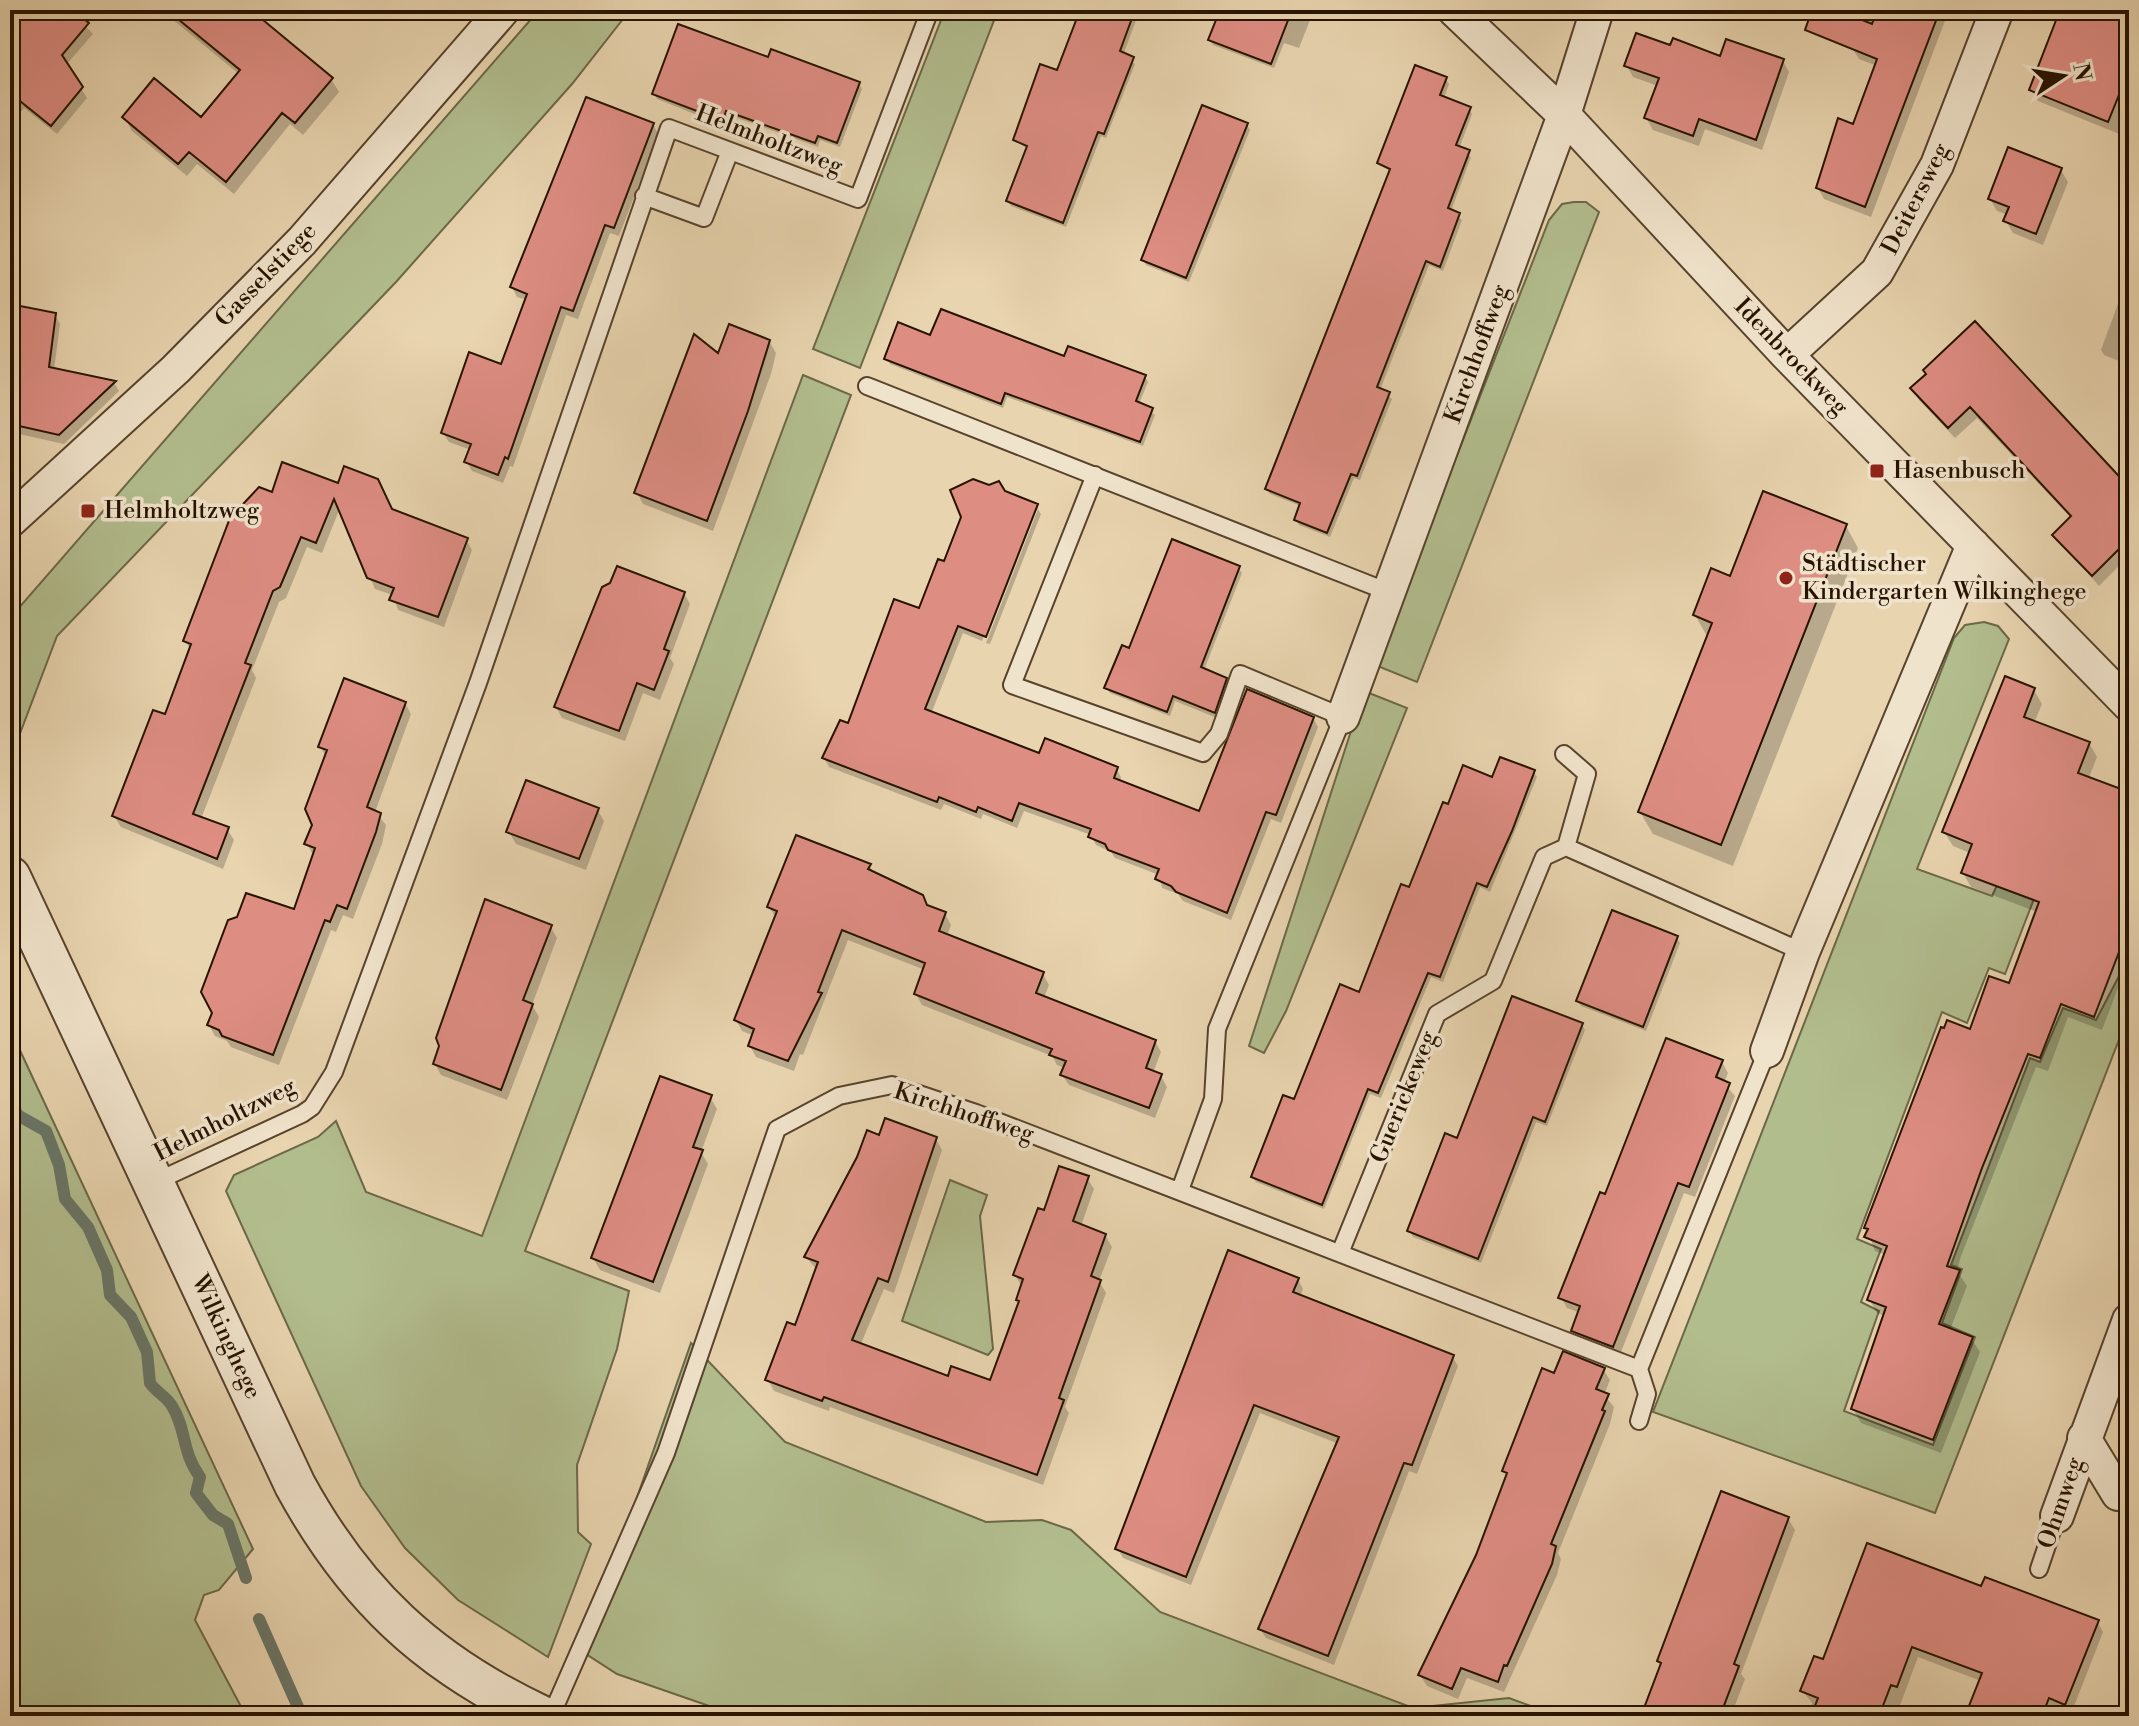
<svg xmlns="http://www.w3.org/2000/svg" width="2139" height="1726" viewBox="0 0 2139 1726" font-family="'Libre Bodoni',serif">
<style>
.green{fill:#b2bd8e;stroke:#6c6847;stroke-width:2}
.shadow{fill:#0003}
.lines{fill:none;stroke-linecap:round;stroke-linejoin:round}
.stream{stroke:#6a7668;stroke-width:12}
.building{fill:#de8d83;stroke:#271300;stroke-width:2}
.service-casing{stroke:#57432c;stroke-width:20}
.minor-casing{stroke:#57432c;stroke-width:36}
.tertiary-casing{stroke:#57432c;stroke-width:44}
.service{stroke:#f0e3cb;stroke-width:16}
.minor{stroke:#f0e3cb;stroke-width:32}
.tertiary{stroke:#f0e3cb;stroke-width:40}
.poi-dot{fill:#8f2418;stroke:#f0e3cb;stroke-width:3}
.labels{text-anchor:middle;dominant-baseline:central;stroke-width:7;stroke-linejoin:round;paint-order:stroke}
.street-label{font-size:24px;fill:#271300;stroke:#f0e3cb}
.poi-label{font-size:24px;fill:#271300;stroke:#f0e3cb;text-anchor:start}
</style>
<rect width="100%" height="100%" fill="#e8d4af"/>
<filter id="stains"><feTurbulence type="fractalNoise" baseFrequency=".0025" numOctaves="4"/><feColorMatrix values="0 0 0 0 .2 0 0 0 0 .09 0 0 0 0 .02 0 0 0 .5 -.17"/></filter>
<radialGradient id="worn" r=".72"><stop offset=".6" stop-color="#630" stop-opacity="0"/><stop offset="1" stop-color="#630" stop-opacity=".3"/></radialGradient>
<path class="green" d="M 539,10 L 630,10 L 572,84 L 396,282 L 57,636 L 19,736 L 10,718 L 10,618 Z
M 945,10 L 998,10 L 860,368 L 813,349 Z
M 1574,202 L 1586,202 L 1599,212 L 1417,682 L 1375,665 L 1549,220 L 1562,204 Z
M 803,375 L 851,395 L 525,1251 L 629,1291 L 617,1349 L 577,1465 L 578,1532 L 591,1544 L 548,1657 L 458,1600 L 405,1548 L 361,1486 L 226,1191 L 234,1175 L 318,1137 L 336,1121 L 366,1192 L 482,1236 Z
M 1984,622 L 1998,626 L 2009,639 L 1917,869 L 1992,896 L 2007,864 L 2042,878 L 2005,974 L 1989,968 L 1967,1023 L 1942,1012 L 1857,1239 L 1881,1249 L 1861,1302 L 1879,1311 L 1844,1411 L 1933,1445 L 1975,1337 L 1942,1323 L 1962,1269 L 1951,1265 L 2030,1058 L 2040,1062 L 2063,1008 L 2096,1020 L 2129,957 L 2129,1014 L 1935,1513 L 1653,1412 L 1954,638 L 1965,625 Z
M 1364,691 L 1407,708 L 1286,1011 L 1264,1053 L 1249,1046 Z
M 10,1029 L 253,1549 L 219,1590 L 204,1595 L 195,1620 L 246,1716 L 10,1716 Z
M 950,1180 L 987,1195 L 980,1216 L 993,1349 L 988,1355 L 902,1321 Z
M 691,1343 L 785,1442 L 986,1522 L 1042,1520 L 1071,1530 L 1160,1612 L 1413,1708 L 1509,1698 L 1558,1716 L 738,1716 L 617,1674 L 583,1652 Z"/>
<path class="shadow" d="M 10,10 L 70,10 L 93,34 L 66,65 L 87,98 L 57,134 L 24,108 L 10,125 Z
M 161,10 L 248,10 L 331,79 L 339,92 L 303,135 L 290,124 L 234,194 L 197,164 L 187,176 L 132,131 L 125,118 L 202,120 L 239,74 Z
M 1082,10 L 1140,10 L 1123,55 L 1135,64 L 1106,138 L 1101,136 L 1066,227 L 1011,206 L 1008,201 L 1028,149 L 1013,139 L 1041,66 L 1058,73 Z
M 1222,10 L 1314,10 L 1299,48 L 1284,43 L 1274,68 L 1213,45 L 1210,40 Z
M 1866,10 L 1949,10 L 1871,217 L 1824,199 L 1818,188 L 1854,126 L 1877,66 L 1859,59 L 1852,48 Z
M 2075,10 L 2129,10 L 2129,138 L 2038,101 L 2032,90 Z
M 1671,48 L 1722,58 L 1783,61 L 1789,72 L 1762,150 L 1705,129 L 1699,146 L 1653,130 L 1646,118 L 1658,86 L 1633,77 L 1627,66 Z
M 769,60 L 859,84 L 862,89 L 840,147 L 820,140 L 818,147 L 729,115 L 725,126 L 657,99 L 654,93 Z
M 1446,79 L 1449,84 L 1444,98 L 1469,109 L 1472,114 L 1459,149 L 1471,157 L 1451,211 L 1462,220 L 1443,271 L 1429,265 L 1380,390 L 1392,399 L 1360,480 L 1354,478 L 1330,537 L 1299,525 L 1296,519 L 1301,506 L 1270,494 L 1267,488 L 1391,172 L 1379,163 Z
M 653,124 L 658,134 L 619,236 L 610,233 L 578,319 L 566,315 L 513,467 L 510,466 L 503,483 L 472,471 L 467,462 L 471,450 L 449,442 L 443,433 L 502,367 L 527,300 L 517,297 L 512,287 Z
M 1247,125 L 1250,130 L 1189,282 L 1146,265 L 1143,260 Z
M 2061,170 L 2068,182 L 2043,245 L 2013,233 L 2006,221 L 2008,215 L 1997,211 L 1990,199 Z
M 2119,301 L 2129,305 L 2129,365 L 2104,355 L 2101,350 Z
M 10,306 L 55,315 L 60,324 L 54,370 L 114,383 L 119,391 L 64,444 L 10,432 Z
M 931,338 L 1065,359 L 1145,377 L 1148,382 L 1139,404 L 1155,415 L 1143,446 L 1007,397 L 1003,408 L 890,364 L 887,359 Z
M 769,341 L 776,353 L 771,374 L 713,531 L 643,504 L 637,493 L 719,356 Z
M 1928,375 L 2129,489 L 2129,569 L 2123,562 L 2099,586 L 2055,535 L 2072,519 L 1977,418 L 1955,438 L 1919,400 L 1913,389 Z
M 284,465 L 466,539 L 472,550 L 444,627 L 398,610 L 393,595 L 375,589 L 340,508 L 322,553 L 307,547 L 286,598 L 279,602 L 252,670 L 256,678 L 201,819 L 227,829 L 234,840 L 223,869 L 121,827 L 114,816 L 166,717 L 191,650 L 185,641 L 273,494 Z
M 1004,493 L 1036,506 L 1041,514 L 990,644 L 986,643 L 1038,509 L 1034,509 L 982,641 L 963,633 L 931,714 L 1040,755 L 1116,768 L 1121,777 L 1120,782 L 1200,814 L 1313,718 L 1318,727 L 1281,823 L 1271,819 L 1231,920 L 1183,901 L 1178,894 L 1162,888 L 1159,875 L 1115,858 L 1111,852 L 1096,845 L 1091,835 L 1024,811 L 1017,828 L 983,814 L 981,819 L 944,804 L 941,810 L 829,767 L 824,758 L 849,725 L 945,564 Z
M 1846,526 L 1858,548 L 1733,866 L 1653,834 L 1640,812 L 1708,638 L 1695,615 Z
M 1238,568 L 1242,573 L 1204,670 L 1226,679 L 1229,685 L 1217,718 L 1175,701 L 1170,716 L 1110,693 L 1107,688 L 1130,651 Z
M 684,593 L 690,604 L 670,658 L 674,664 L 660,700 L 643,693 L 625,741 L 562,718 L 556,707 Z
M 2034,690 L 2042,704 L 2034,723 L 2089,743 L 2097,757 L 2088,780 L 2129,795 L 2129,959 L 2102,1030 L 2068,1017 L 2048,1071 L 2036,1067 L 1961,1256 L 1957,1271 L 1967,1286 L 1950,1330 L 1971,1338 L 1980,1352 L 1941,1453 L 1861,1423 L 1853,1409 L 1885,1316 L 1877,1313 L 1869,1299 L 1886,1255 L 1875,1251 L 1866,1227 L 1971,1031 L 2010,986 L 2037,912 L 1971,887 L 1963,873 L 1970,853 L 1953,846 L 1944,832 Z
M 405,703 L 411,714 L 375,812 L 386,825 L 382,844 L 353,919 L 343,915 L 336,932 L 331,930 L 279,1065 L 231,1047 L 227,1041 L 215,1036 L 209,1025 L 295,911 L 314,857 L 307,844 L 314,825 L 326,757 L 320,746 Z
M 1533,771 L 1537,777 L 1490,892 L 1480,887 L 1443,982 L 1431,977 L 1381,1098 L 1370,1094 L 1324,1209 L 1256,1182 L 1253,1177 L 1360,994 L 1449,806 L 1493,779 Z
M 597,809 L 604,821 L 586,870 L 516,844 L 509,832 Z
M 870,866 L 874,874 L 945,914 L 951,925 L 947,936 L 1043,974 L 1049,985 L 1044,998 L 1155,1041 L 1161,1052 L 1153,1073 L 1161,1076 L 1167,1087 L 1155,1118 L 1069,1085 L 1062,1075 L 1065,1068 L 1057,1065 L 1052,1056 L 922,1005 L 916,994 L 925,970 L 848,940 L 803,1055 L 800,1054 L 794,1071 L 756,1057 L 750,1046 L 754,1036 L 742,1031 L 736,1020 L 776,918 L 769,907 Z
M 550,926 L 557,938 L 532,1005 L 539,1017 L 507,1100 L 441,1075 L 435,1064 Z
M 1677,938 L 1680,943 L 1646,1031 L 1581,1006 L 1578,1001 Z
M 1582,1025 L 1585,1030 L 1547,1126 L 1536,1122 L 1481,1263 L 1413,1237 L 1410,1231 L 1458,1140 Z
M 1722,1062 L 1728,1073 L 1724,1083 L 1735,1096 L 1695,1197 L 1684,1193 L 1619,1357 L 1579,1342 L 1573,1331 L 1580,1313 L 1567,1308 L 1561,1297 L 1606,1197 Z
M 710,1097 L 717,1109 L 701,1152 L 708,1164 L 660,1293 L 600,1270 L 593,1258 Z
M 881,1138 L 936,1139 L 942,1150 L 894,1293 L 884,1289 L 860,1346 L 949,1378 L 991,1382 L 1020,1304 L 1022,1287 L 1015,1275 L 1045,1213 L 1087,1178 L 1094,1189 L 1081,1226 L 1105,1235 L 1112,1247 L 1099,1281 L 1106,1293 L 1065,1407 L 1069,1413 L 1043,1485 L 830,1407 L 829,1411 L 774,1391 L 768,1380 L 797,1327 L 817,1270 L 806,1257 Z
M 1298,1279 L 1303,1289 L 1300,1297 L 1452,1356 L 1458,1366 L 1417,1474 L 1409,1471 L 1334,1665 L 1266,1638 L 1260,1629 L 1339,1444 L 1260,1413 L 1191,1585 L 1123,1558 L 1118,1549 Z
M 1603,1369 L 1610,1380 L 1604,1395 L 1614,1407 L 1610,1424 L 1558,1553 L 1561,1559 L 1557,1575 L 1504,1692 L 1467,1678 L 1458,1699 L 1427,1686 L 1420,1675 L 1478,1555 L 1508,1477 L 1504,1470 L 1556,1375 Z
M 1788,1518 L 1795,1530 L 1741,1674 L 1745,1679 L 1731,1716 L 1643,1716 L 1662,1667 L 1659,1661 Z
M 1983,1589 L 2097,1621 L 2103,1632 L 2071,1714 L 2062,1711 L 2061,1716 L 1972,1716 L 1981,1681 L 1918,1657 L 1896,1716 L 1807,1716 L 1812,1703 L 1803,1691 L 1825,1662 Z"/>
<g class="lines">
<path class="stream" d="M 10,1104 L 19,1116 L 46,1131 L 59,1165 L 65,1199 L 88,1227 L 107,1270 L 110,1295 L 131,1317 L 147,1352 L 150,1383 C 156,1392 167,1397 172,1406 C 187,1430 181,1451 200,1477 L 196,1493 L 213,1515 L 228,1524 L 246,1578
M 259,1619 L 302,1716"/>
</g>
<path class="building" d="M 10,10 L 73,10 L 89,23 L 62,55 L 83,87 L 51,126 L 10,93 Z
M 167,10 L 251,10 L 333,78 L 295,123 L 282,113 L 226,182 L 189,152 L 178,164 L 122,117 L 154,78 L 201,117 L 240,70 Z
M 1080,10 L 1135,10 L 1120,51 L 1134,57 L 1104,134 L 1098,132 L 1063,223 L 1006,201 L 1027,146 L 1013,140 L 1040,64 L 1057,70 Z
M 1220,10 L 1292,10 L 1271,64 L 1208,40 Z
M 1812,10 L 1837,10 L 1872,24 L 1877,10 L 1940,10 L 1865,207 L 1816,188 L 1838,118 L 1853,124 L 1877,59 L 1805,30 Z
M 2060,10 L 2129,10 L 2129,70 L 2108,122 L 2029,90 Z
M 678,24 L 768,57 L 771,49 L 860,82 L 837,143 L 818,136 L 815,143 L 726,111 L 723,121 L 652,94 Z
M 1636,33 L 1670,45 L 1673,38 L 1720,56 L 1726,39 L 1784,59 L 1756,140 L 1699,119 L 1693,136 L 1644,118 L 1659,78 L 1624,66 Z
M 1415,65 L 1447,77 L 1440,95 L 1471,107 L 1456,145 L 1470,150 L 1448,208 L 1460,213 L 1440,267 L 1426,261 L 1377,387 L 1390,392 L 1357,476 L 1351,474 L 1327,533 L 1294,520 L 1300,503 L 1265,489 L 1390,169 L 1377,163 Z
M 586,97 L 654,123 L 614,228 L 605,225 L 573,311 L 561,307 L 508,459 L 505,457 L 498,475 L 464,462 L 471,444 L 441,433 L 469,352 L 501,364 L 527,294 L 510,287 Z
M 1202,105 L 1248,123 L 1186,278 L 1141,260 Z
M 2008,147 L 2062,168 L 2036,234 L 2003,221 L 2009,207 L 1988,199 Z
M 10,304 L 56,313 L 49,367 L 116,381 L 59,435 L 10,424 Z
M 941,309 L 1064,356 L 1068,346 L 1146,375 L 1136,401 L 1153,408 L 1140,442 L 1005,393 L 1001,404 L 884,359 L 898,322 L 930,335 Z
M 1975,321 L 2129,487 L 2129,539 L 2092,576 L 2052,535 L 2071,516 L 1970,407 L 1948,428 L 1910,388 L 1926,374 L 1923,370 Z
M 729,324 L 770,340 L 748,411 L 707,521 L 634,493 L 694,334 L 718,353 Z
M 282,462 L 338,483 L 344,466 L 378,479 L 392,509 L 468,538 L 438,617 L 389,600 L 394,588 L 367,578 L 334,499 L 316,543 L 301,537 L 280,587 L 273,591 L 245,663 L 251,665 L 193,814 L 229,827 L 217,859 L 112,816 L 153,710 L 165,714 L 191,644 L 183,641 L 230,518 L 259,487 L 272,492 Z
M 973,479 L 989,485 L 999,481 L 1005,491 L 1038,504 L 986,637 L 958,626 L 925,709 L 1039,753 L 1045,738 L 1118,767 L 1114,778 L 1199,811 L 1247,689 L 1314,717 L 1276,815 L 1266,812 L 1227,913 L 1176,892 L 1171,886 L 1155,879 L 1159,869 L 1108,850 L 1105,844 L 1088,837 L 1091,829 L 1019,803 L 1012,821 L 978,807 L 976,812 L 939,797 L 937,802 L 822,758 L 840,720 L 848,723 L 894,599 L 919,608 L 938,559 L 944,561 L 961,517 L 950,490 Z
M 1763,491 L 1847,524 L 1721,845 L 1638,812 L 1712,623 L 1693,615 L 1711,568 L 1730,576 Z
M 1172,539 L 1240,566 L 1201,667 L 1227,678 L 1215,713 L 1173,696 L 1167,712 L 1104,688 L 1122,645 L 1129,648 Z
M 617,566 L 685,592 L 664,649 L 669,651 L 654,690 L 637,683 L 619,731 L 554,707 L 602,587 L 610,583 Z
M 2005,676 L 2035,688 L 2024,717 L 2090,742 L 2078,773 L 2129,792 L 2129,926 L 2094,1017 L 2061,1004 L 2040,1058 L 2028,1054 L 1982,1168 L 1947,1266 L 1960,1270 L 1939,1324 L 1973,1337 L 1933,1440 L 1851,1409 L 1886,1307 L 1867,1300 L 1887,1246 L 1864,1237 L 1868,1229 L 1864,1228 L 1941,1027 L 1944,1028 L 1947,1020 L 1970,1029 L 1989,976 L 2009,983 L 2039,902 L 1961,873 L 1972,844 L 1942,832 Z
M 344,678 L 406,702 L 367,807 L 381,813 L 376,832 L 347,909 L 337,905 L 330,922 L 325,920 L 273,1055 L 222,1036 L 219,1030 L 207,1025 L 212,1013 L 201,992 L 228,920 L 237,917 L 246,893 L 294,909 L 315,848 L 304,844 L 312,825 L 305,809 L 327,750 L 318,747 Z
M 1500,757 L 1535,770 L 1512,831 L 1487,887 L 1477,883 L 1440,977 L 1428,973 L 1378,1093 L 1368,1089 L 1322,1205 L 1251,1177 L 1283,1095 L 1294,1099 L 1340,984 L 1359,992 L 1401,884 L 1409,887 L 1443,802 L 1448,804 L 1463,765 L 1492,777 Z
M 526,780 L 599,808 L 579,859 L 506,832 Z
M 796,835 L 871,864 L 868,869 L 923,895 L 927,905 L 946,912 L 939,931 L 1044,972 L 1036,993 L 1156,1040 L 1146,1068 L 1162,1074 L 1149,1108 L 1060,1075 L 1066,1061 L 1049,1055 L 1052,1049 L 914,994 L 925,963 L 842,930 L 818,992 L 822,993 L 788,1061 L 748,1046 L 754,1029 L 734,1020 L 777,911 L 767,907 Z
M 485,899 L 552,925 L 523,1000 L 533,1004 L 501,1090 L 433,1064 L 439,1046 L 436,1038 Z
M 1612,910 L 1678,936 L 1643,1027 L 1576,1001 Z
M 1512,996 L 1583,1023 L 1545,1122 L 1533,1117 L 1478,1259 L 1407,1231 L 1445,1133 L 1457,1138 Z
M 1666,1038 L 1723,1060 L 1716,1077 L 1730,1083 L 1689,1187 L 1678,1183 L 1613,1347 L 1571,1331 L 1580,1306 L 1558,1298 L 1600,1192 L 1605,1194 Z
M 660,1076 L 712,1095 L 693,1147 L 703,1150 L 653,1282 L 591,1258 Z
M 885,1118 L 937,1137 L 888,1282 L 878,1278 L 852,1340 L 948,1376 L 951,1366 L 990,1380 L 1019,1301 L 1016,1300 L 1023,1279 L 1013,1275 L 1038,1208 L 1044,1210 L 1059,1166 L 1089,1176 L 1073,1221 L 1106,1234 L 1091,1276 L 1101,1280 L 1059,1398 L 1064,1400 L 1037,1475 L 824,1397 L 822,1401 L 765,1380 L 787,1322 L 795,1325 L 818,1262 L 804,1257 L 857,1157 L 867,1130 L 879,1135 Z
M 1228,1250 L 1299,1278 L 1293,1292 L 1454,1355 L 1412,1465 L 1404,1463 L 1328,1656 L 1258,1629 L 1339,1437 L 1254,1405 L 1186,1577 L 1115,1549 Z
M 1563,1351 L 1605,1368 L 1596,1389 L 1609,1394 L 1602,1410 L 1605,1411 L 1551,1544 L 1556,1546 L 1552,1564 L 1507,1666 L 1504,1665 L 1498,1682 L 1461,1668 L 1452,1689 L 1418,1675 L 1476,1555 L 1507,1473 L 1502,1471 L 1542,1368 L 1554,1373 Z
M 1721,1491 L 1789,1517 L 1734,1664 L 1739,1666 L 1720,1716 L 1641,1716 L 1661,1663 L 1657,1661 Z
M 1867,1543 L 1981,1586 L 1985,1577 L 2099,1620 L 2065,1705 L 2049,1698 L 2042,1716 L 1965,1716 L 1982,1673 L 1912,1647 L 1897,1687 L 1891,1685 L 1879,1716 L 1811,1716 L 1818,1698 L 1800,1691 L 1814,1656 L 1823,1659 Z"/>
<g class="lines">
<g class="service-casing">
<path id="service" d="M 644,196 L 704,218 L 730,151
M 867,386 L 1391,593
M 1095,475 L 1012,685 L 1203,753 L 1219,734 L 1240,674 L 1343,717 L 1217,1029 L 1213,1099 L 1180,1190
M 1564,754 L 1587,774 L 1566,847 L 1803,952
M 155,1182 L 302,1114 L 312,1107 L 334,1072 L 478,683 L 669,128 L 858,199 L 930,10
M 1340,1253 L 1437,1014 L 1493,981 L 1544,857 L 1566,847
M 1639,1421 L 1647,1394 L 1639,1369 L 1767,1051
M 2039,1569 L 2057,1516
M 551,1716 L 666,1453 L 777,1129 L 839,1096 L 892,1085 L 976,1113 L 1639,1369"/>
</g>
<g class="minor-casing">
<path id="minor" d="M 1454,10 L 1564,115 L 1787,355 L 2129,705
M 1787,355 L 1877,272 L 1937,165 L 1997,10
M 10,521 L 176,369 L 302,241 L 503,10
M 1343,717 L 1564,115 L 1597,10
M 1767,1051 L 1803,952 L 1973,545
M 2084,1438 L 2118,1494
M 2057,1516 L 2129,1320"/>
</g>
<g class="tertiary-casing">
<path id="tertiary" d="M 10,877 L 295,1485 C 355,1595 428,1663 541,1716"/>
</g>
<use href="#service" class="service"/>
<use href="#minor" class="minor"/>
<use href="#tertiary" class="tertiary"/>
</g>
<g class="poi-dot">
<rect x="1869" y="463" width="16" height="16" rx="4"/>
<rect x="80" y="503" width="16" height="16" rx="4"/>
<circle cx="1786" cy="578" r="8"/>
</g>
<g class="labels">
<g class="street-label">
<text transform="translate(769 140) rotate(21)">Helmholtzweg</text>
<text transform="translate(1916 199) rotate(-63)">Deitersweg</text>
<text transform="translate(266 275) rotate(-46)">Gasselstiege</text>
<text transform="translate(1477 354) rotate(-70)">Kirchhoffweg</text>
<text transform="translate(1791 357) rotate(46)">Idenbrockweg</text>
<text transform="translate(1404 1097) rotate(-68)">Guerickeweg</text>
<text transform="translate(964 1113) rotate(18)">Kirchhoffweg</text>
<text transform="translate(225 1120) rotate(-27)">Helmholtzweg</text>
<text transform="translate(226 1337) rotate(65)">Wilkinghege</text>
<text transform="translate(2061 1503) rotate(-71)">Ohmweg</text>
</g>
<g class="poi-label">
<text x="1893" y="471">Hasenbusch</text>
<text x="104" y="511">Helmholtzweg</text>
<text x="1802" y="564">Städtischer<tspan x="1802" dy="28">Kindergarten Wilkinghege</tspan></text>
</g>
</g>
<rect width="2139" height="1726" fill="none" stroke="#e8d4af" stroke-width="40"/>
<rect x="12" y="12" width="2115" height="1702" fill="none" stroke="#271300" stroke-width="4"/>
<rect x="20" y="20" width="2099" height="1686" fill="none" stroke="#271300" stroke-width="2"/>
<g transform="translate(2063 76) rotate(78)" stroke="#f0e3cb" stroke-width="6" paint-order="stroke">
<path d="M0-6L14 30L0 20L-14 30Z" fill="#271300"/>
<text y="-12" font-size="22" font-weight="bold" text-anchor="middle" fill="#271300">N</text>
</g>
<rect width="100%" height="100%" filter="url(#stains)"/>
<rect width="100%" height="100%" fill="url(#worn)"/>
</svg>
